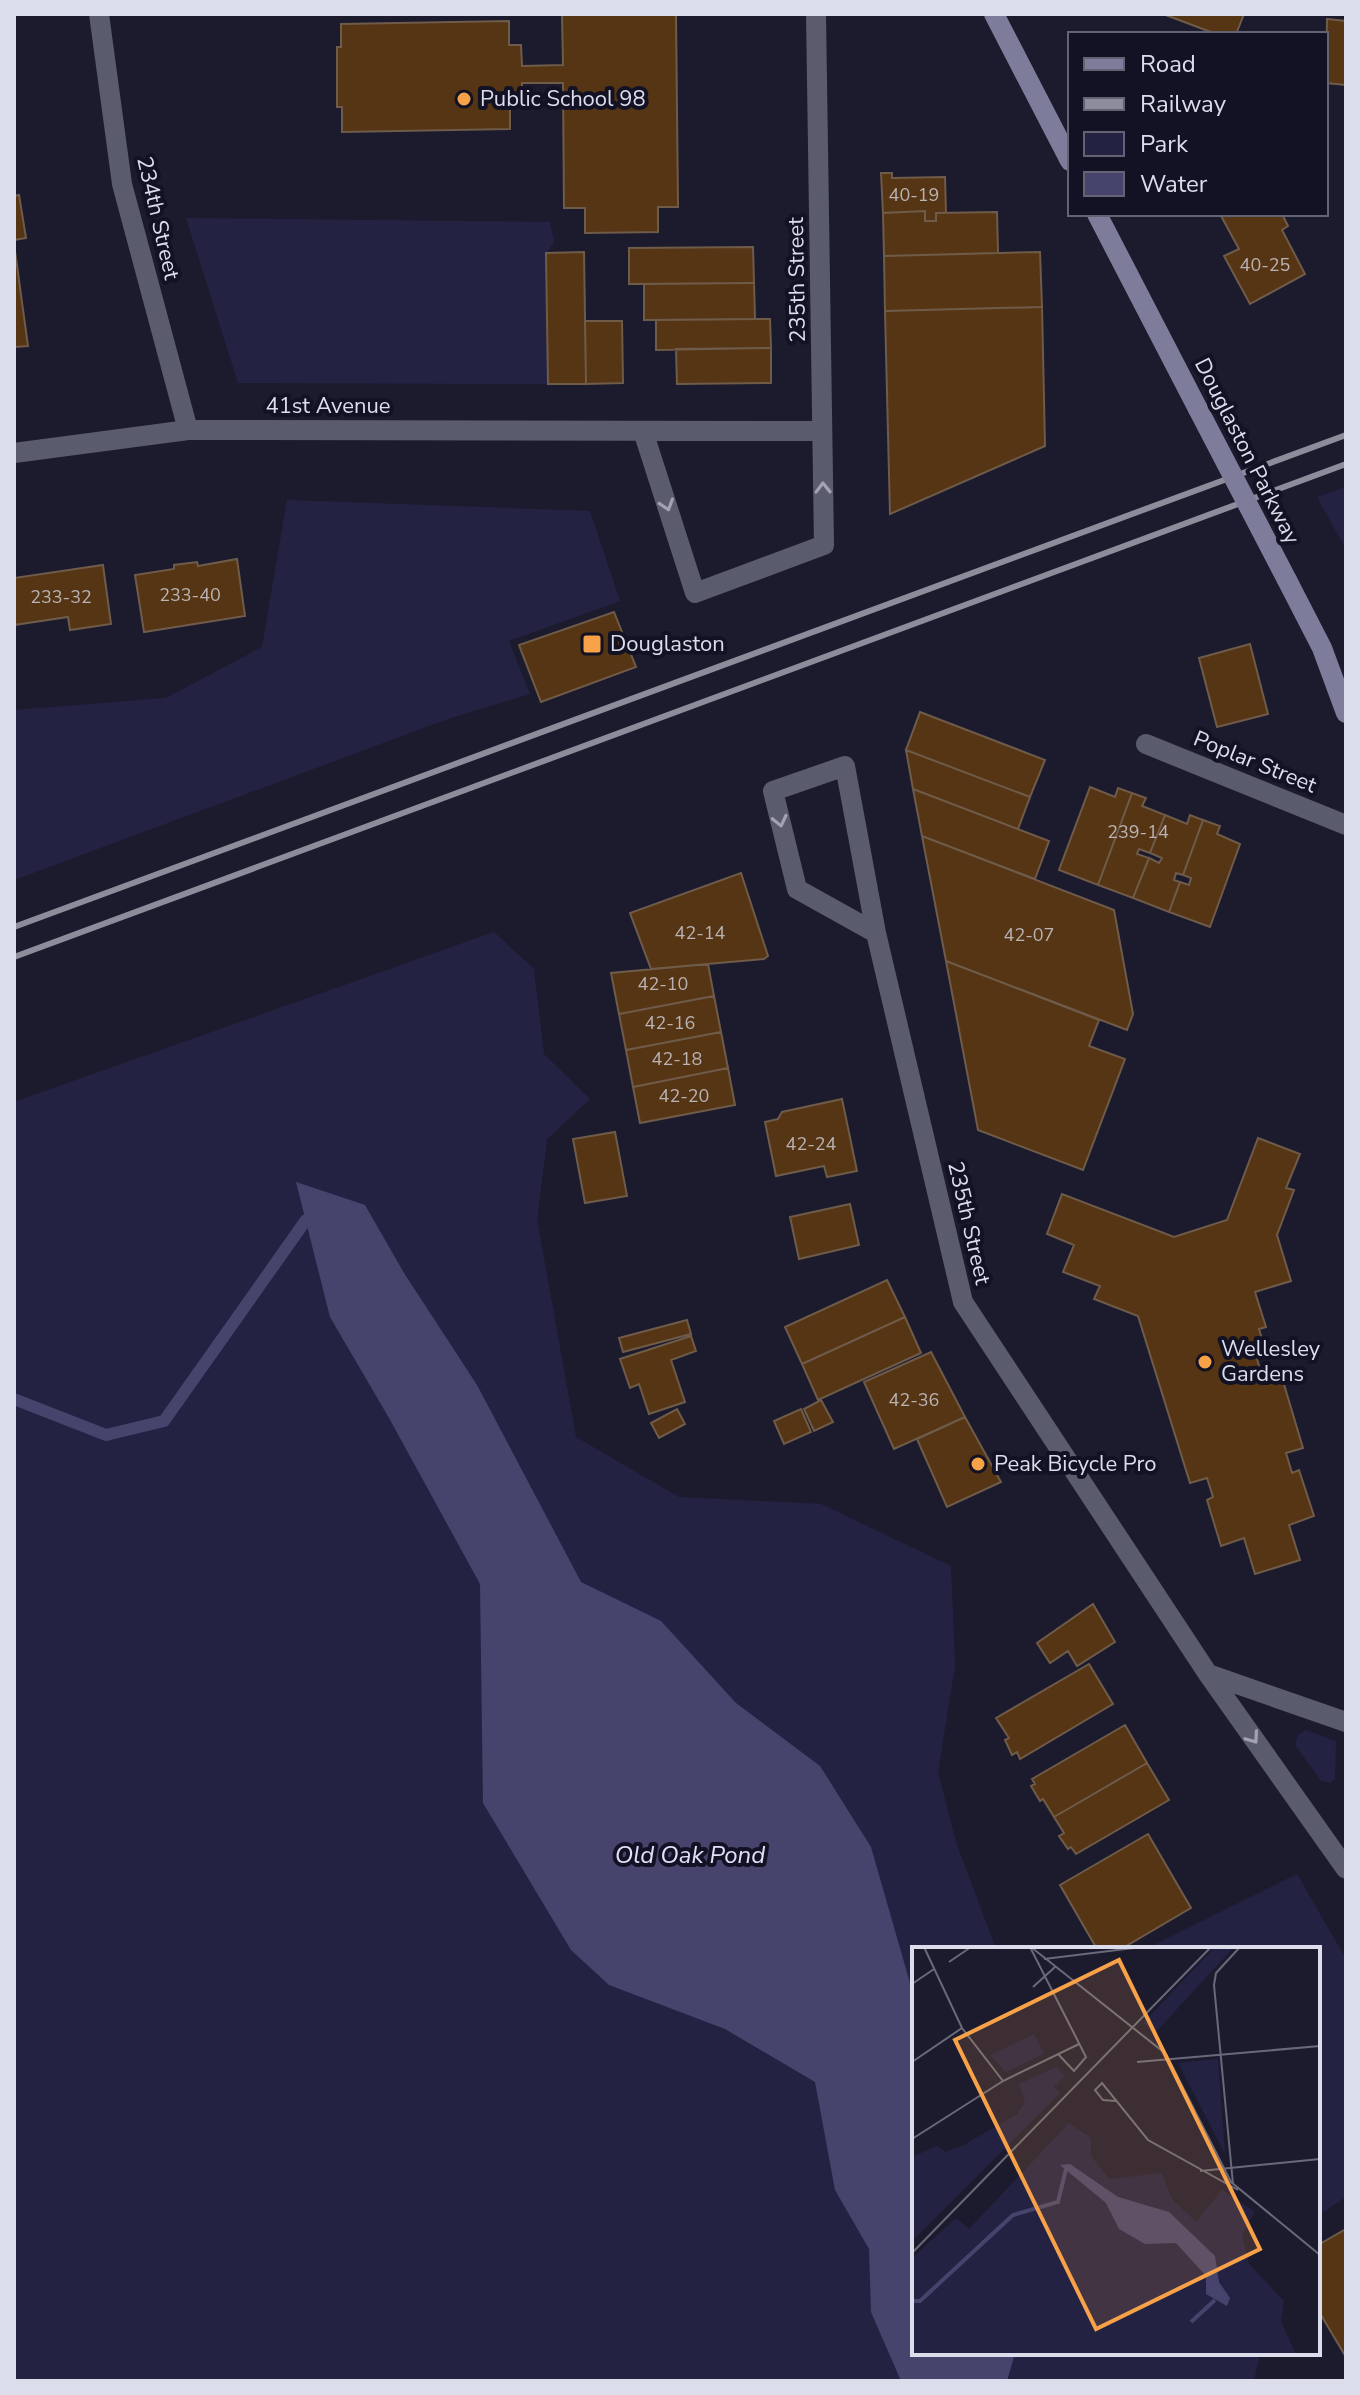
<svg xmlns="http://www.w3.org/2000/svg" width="1360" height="2395" viewBox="0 0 1360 2395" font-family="'Nunito Sans',sans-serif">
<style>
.green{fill:#242243}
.water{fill:#46446c}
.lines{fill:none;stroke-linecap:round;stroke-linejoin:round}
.stream{stroke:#46446c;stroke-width:12}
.building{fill:#553514;stroke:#6f5b49;stroke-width:2}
.minor{stroke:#5a5b6d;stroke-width:20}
.secondary{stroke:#7d7d9b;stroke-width:20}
.rail{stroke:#8c8c9b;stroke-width:6}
.secondary-bridge{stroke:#7d7d9b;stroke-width:20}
.oneway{stroke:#a2a2b2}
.poi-dot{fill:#f7a149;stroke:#131224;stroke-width:3}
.labels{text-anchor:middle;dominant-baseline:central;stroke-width:8;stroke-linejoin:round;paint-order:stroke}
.number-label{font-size:18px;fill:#bab3b4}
.poi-label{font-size:22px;fill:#dcddea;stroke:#131224;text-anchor:start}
.street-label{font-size:22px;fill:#dcddea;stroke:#131224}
.water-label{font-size:24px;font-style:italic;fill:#dfe0fc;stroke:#131224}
.inset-river{fill:none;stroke:#46446c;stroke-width:4}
.inset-road{fill:none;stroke:#696979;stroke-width:2}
.view{fill:#f7a149;fill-opacity:0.15;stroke:#f7a149;stroke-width:4}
.inset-edge{fill:none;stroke:#dcddea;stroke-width:4}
</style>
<rect width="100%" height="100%" fill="#1c1b2e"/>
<path class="green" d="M 186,218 L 550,222 L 554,242 L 546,254 L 548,384 L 238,383 Z
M 1346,487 L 1346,549 L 1317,497 Z
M 287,500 L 590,511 L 620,601 L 509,641 L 530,694 L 448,719 L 14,880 L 14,710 L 166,698 L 262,647 Z
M 494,932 L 534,969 L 544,1054 L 590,1099 L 547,1139 L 537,1219 L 576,1437 L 679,1497 L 821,1504 L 951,1566 L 955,1666 L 938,1772 L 956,1842 L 996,1949 L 914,1949 L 914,2353 L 1260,2353 L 1254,2381 L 14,2381 L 14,1102 Z
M 1306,1730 L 1336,1741 L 1335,1778 L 1331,1783 L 1321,1781 L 1295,1745 L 1298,1735 Z
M 1297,1874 L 1346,1959 L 1346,2197 L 1318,2215 L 1318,1949 L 1146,1949 Z"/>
<path class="water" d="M 296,1182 L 365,1205 L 404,1273 L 477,1385 L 581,1582 L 661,1621 L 736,1703 L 820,1766 L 871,1847 L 914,1997 L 914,2353 L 1015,2353 L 1007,2381 L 901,2381 L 871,2312 L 869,2249 L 835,2190 L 815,2082 L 725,2029 L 609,1985 L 571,1950 L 483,1803 L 480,1584 L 389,1418 L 330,1317 Z"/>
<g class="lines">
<path class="stream" d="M 14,1399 L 106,1435 L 164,1421 L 306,1220 L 320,1225"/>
</g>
<path class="building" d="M 562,14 L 676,14 L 678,207 L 658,207 L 658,232 L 585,233 L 585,208 L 564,208 L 563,83 L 522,83 L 522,105 L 510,105 L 510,129 L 342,132 L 342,107 L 337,107 L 337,47 L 341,47 L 341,24 L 509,21 L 509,45 L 521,45 L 522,66 L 563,65 Z
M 1163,14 L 1244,14 L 1236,34 L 1216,34 Z
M 1327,19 L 1346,21 L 1346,85 L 1326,83 Z
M 881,173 L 892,173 L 892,178 L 945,177 L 946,213 L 936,213 L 936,221 L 925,221 L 925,211 L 883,213 Z
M 19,195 L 26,238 L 14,240 L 14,196 Z
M 925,211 L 925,221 L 936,221 L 936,213 L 997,212 L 998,253 L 884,256 L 883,213 Z
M 1220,214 L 1282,214 L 1288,226 L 1282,230 L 1305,274 L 1250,304 L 1224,256 L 1239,249 Z
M 753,247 L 754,283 L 629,284 L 629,248 Z
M 15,251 L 28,346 L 14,347 L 14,251 Z
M 584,252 L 586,384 L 548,384 L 546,253 Z
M 1040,252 L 1042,307 L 885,311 L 884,256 Z
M 754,283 L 755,319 L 644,320 L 644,284 Z
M 1042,307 L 1045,446 L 890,514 L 885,311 Z
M 770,319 L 771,348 L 656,350 L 656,320 Z
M 585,321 L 622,321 L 623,383 L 586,384 Z
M 771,348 L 771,383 L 677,384 L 676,349 Z
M 237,559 L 245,616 L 144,632 L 135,575 L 174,569 L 174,565 L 197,562 L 198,566 Z
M 103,565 L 111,624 L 70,630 L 68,617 L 14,625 L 14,578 Z
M 614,612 L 636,667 L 541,702 L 519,645 Z
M 1250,644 L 1268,714 L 1217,727 L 1199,658 Z
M 920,712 L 1045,760 L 1030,797 L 906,750 Z
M 906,750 L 1030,797 L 1018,829 L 913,789 Z
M 1090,787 L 1115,797 L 1118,788 L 1132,793 L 1098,885 L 1059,870 Z
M 913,789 L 1049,841 L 1035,879 L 922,836 Z
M 1132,793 L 1146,798 L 1142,806 L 1165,815 L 1150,853 L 1139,849 L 1137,854 L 1149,858 L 1133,898 L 1098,885 Z
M 1165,815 L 1187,824 L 1190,815 L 1203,820 L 1183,875 L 1176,873 L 1174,880 L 1180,882 L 1169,912 L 1133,898 L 1149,858 L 1159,863 L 1162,858 L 1150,853 Z
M 1203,820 L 1220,826 L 1217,834 L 1240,844 L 1210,927 L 1169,912 L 1180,882 L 1189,885 L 1191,878 L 1183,875 Z
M 922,836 L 1114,910 L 1133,1014 L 1127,1030 L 946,961 Z
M 741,873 L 768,956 L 764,959 L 651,969 L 630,913 Z
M 946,961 L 1099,1020 L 1089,1046 L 1125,1059 L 1083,1170 L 978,1130 Z
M 708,964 L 714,996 L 619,1014 L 611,973 Z
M 714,996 L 721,1032 L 626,1050 L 619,1014 Z
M 721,1032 L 728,1068 L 633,1087 L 626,1050 Z
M 728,1068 L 735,1105 L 640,1123 L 633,1087 Z
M 842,1099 L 857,1171 L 827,1177 L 824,1166 L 776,1176 L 765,1122 L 778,1119 L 782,1112 Z
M 615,1132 L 627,1196 L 585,1203 L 573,1139 Z
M 1258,1138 L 1300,1154 L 1286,1188 L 1294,1190 L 1277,1235 L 1291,1281 L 1255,1292 L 1266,1327 L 1259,1329 L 1265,1349 L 1255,1352 L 1262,1376 L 1280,1371 L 1303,1448 L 1286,1453 L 1292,1473 L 1299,1470 L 1314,1516 L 1289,1525 L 1300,1560 L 1255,1574 L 1244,1538 L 1221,1546 L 1207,1500 L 1213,1497 L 1207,1478 L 1190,1483 L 1138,1316 L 1094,1299 L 1100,1286 L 1063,1272 L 1074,1245 L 1047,1234 L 1062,1194 L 1174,1237 L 1227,1220 Z
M 850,1204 L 859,1245 L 799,1259 L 790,1217 Z
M 887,1280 L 905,1317 L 802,1364 L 785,1327 Z
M 905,1317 L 921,1353 L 818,1400 L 802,1364 Z
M 687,1320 L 691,1334 L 623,1352 L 619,1338 Z
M 691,1336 L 696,1351 L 671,1360 L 685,1402 L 649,1414 L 639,1384 L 630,1388 L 620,1359 Z
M 931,1352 L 965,1417 L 894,1449 L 864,1382 Z
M 821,1400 L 833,1422 L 814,1431 L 804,1409 Z
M 677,1409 L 685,1424 L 659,1438 L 651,1423 Z
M 801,1409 L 811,1432 L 784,1444 L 774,1421 Z
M 965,1417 L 1001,1482 L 947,1507 L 917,1439 Z
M 1093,1604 L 1115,1642 L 1077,1666 L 1068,1651 L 1050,1663 L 1037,1643 Z
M 1089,1664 L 1113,1704 L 1020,1759 L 1017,1752 L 1012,1755 L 1005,1740 L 1009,1738 L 996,1718 Z
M 1125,1725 L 1147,1763 L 1054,1817 L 1043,1799 L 1040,1801 L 1031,1786 L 1035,1784 L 1032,1779 Z
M 1147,1763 L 1169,1800 L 1076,1854 L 1071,1847 L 1068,1849 L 1059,1836 L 1064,1833 L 1054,1817 Z
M 1148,1834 L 1191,1908 L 1121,1949 L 1097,1949 L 1060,1885 Z
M 1346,2229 L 1346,2357 L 1318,2310 L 1318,2245 Z"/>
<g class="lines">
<path class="minor" d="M 99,14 L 122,184 L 188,430
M 643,431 L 695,593 L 824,545 L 816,14
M 14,453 L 188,430 L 822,431
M 1146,744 L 1346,825
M 876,933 L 797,889 L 773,791 L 845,766 L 876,933 L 963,1302 L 1208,1674 L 1346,1869
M 1208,1674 L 1346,1722"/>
<path class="secondary" d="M 994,14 L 1070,161
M 1097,214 L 1198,409
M 1287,580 L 1322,648 L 1346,713"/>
<path class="rail" d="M 14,927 L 1346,435
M 14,957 L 1346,464"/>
<path class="secondary-bridge" d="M 1198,409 L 1287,580"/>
</g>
<defs><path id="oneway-chevron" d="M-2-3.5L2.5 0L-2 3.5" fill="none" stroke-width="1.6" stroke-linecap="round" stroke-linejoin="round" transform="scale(2)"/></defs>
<g class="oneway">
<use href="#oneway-chevron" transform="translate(823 488) rotate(-91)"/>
<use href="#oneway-chevron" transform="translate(667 505) rotate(72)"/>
<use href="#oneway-chevron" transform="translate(780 821) rotate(77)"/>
<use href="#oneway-chevron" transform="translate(1253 1738) rotate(55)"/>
</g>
<g class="poi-dot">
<circle cx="464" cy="99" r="8"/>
<rect x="582" y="634" width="20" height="20" rx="4"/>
<circle cx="1205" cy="1362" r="8"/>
<circle cx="978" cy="1464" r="8"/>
</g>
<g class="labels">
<g class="number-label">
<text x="914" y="195">40-19</text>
<text x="1265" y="265">40-25</text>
<text x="190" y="595">233-40</text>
<text x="61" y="597">233-32</text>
<text x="1138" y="832">239-14</text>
<text x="700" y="933">42-14</text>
<text x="1029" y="935">42-07</text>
<text x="663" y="984">42-10</text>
<text x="670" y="1023">42-16</text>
<text x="677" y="1059">42-18</text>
<text x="684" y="1096">42-20</text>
<text x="811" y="1144">42-24</text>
<text x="914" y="1400">42-36</text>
</g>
<g class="poi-label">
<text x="480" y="99">Public School 98</text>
<text x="610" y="644">Douglaston</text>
<text x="1221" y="1349">Wellesley<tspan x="1221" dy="25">Gardens</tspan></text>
<text x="994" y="1464">Peak Bicycle Pro</text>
</g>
<g class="street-label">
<text transform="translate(158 218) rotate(77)">234th Street</text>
<text transform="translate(797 280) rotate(-91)">235th Street</text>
<text x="328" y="406">41st Avenue</text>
<text transform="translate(1247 451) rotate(63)">Douglaston Parkway</text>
<text transform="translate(1255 762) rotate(22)">Poplar Street</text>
<text transform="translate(969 1223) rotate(77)">235th Street</text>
</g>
<g class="water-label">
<text x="690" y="1855">Old Oak Pond</text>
</g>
</g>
<g transform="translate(912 1947)">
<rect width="408" height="408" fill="#1c1b2e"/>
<path d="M 303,0 L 322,0 L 244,85 L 231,76 ZM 122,87 L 132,107 L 94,125 L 78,108 ZM 306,112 L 313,207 L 266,116 ZM 144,120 L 153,129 L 142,140 L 148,146 L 0,294 L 0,210 L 25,199 L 34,205 L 50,199 L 104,168 L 113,156 L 107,137 ZM 157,176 L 179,191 L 179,209 L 197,232 L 250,226 L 260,252 L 284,275 L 310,243 L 343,265 L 330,287 L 337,317 L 372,354 L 369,374 L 384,408 L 0,408 L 0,311 L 44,271 L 57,282 Z" fill="#242243"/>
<path d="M 158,217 L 206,250 L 257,265 L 303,309 L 307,335 L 318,351 L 315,359 L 294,347 L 294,329 L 264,296 L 233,297 L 207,282 L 194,256 L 148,218 Z" fill="#46446c"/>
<path class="inset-river" d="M 0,354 L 8,354 L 101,268 L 146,255 L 154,222M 279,375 L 303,353"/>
<path class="inset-road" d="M 12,0 L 50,81 L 91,134M 118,0 L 174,110 L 162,124 L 146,107M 119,0 L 254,107 L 319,235 L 408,308M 132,12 L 230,0M 37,15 L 59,0M 0,37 L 22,22M 121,40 L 143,20M 0,115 L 50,81M 225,115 L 408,99M 204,154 L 191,153 L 183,143 L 190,136 L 236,193 L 326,243M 0,192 L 91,134 L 167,97M 288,224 L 408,212M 321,237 L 302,38 L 304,26 L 328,0M 0,306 L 299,0"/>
<path class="view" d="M 207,13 L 348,302 L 184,382 L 43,93 Z"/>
<rect width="408" height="408" class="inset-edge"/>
</g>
<rect width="1360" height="2395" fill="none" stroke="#dcddea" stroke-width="32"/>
<rect x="1068" y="32" width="260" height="184" fill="#131224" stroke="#636373" stroke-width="2"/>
<rect x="1084" y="58" width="40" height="12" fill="#7d7d9b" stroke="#636373" stroke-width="2"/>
<text x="1140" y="72" font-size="24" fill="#dcddea">Road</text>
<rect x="1084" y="98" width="40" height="12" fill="#8c8c9b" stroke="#636373" stroke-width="2"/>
<text x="1140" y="112" font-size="24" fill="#dcddea">Railway</text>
<rect x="1084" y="132" width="40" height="24" fill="#242243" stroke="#636373" stroke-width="2"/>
<text x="1140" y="152" font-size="24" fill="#dcddea">Park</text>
<rect x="1084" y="172" width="40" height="24" fill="#46446c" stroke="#636373" stroke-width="2"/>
<text x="1140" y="192" font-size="24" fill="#dcddea">Water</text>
</svg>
